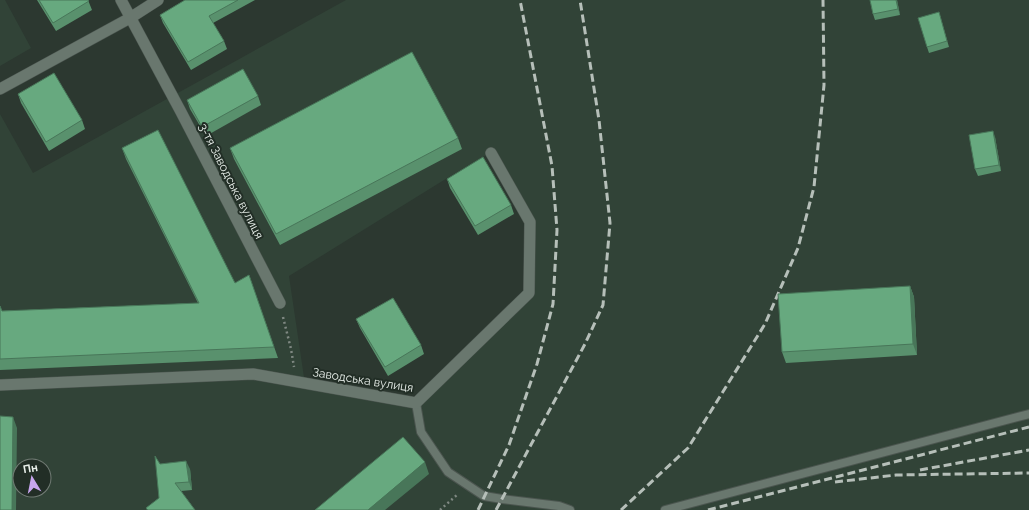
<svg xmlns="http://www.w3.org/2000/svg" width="1029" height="510" viewBox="0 0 1029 510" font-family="Raleway,sans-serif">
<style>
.built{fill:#314337;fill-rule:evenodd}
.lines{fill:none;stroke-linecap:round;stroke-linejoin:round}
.service-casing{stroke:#4b554f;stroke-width:10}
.minor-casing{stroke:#4b554f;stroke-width:12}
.path{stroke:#7f8882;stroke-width:2.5;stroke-dasharray:2 3;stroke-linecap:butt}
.service{stroke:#69776e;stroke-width:8}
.minor{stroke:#69776e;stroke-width:11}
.rail{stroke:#b6bfb9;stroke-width:3;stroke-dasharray:8 4;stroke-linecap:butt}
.wall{fill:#59916d}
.shaded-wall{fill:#487659}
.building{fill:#67a97f;stroke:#487659}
.labels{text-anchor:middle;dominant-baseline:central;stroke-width:4;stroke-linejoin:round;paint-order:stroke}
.street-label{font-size:12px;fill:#e8efea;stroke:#222e26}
</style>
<rect width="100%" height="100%" fill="#2c3830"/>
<path class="built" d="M 0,0 L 5,0 L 31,48 L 0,66 Z
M 346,0 L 1029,0 L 1029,510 L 0,510 L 0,114 L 33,173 ZM 490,153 L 530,222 L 529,294 L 415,403 L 305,384 L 289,276 L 444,180 ZM 20,466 L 44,466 L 44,490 L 20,490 Z"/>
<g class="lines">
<g class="service-casing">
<path id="service" d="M 416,403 L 421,432 L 448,472 L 484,496 L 502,499 L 559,506 L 570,510
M 665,510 L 1029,414"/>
</g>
<g class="minor-casing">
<path id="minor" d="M 121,0 L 181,112 L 280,303
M 0,89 L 130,18 L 158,0
M 0,385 L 253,374 L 416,403 L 529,293 L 530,222 L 491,153"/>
</g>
<path class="path" d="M 283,317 L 291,349 L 294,367
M 440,510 L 458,494"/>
<use href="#service" class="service"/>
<use href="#minor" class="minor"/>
<path class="rail" d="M 920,470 L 1029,450
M 835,482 L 896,475 L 1029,473
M 478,510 L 509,445 L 537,364 L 553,304 L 557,230 L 552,166 L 520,0
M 496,510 L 585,344 L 603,305 L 610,223 L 599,120 L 580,0
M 621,510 L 688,448 L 765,324 L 798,248 L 814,187 L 824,85 L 823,0
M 708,510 L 1029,427"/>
</g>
<path class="wall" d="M 37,0 L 88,0 L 92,10 L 56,31 Z
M 185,0 L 255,0 L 213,23 L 224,41 L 227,49 L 191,70 L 163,23 L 160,15 Z
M 870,0 L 897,0 L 900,15 L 875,20 L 873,14 Z
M 939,12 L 949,47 L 929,53 L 927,47 Z
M 18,94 L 82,120 L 85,129 L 49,151 L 21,103 Z
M 258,96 L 261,105 L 206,136 L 190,109 L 187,100 Z
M 995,137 L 1001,171 L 978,176 L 975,169 Z
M 458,138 L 462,149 L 280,245 L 234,159 L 230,148 Z
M 122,148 L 235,283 L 249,275 L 278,358 L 0,370 L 0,306 L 2,311 L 198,303 L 126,159 Z
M 447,179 L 511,205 L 514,214 L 478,235 L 450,188 Z
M 910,286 L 914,297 L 917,355 L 786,363 L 782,352 Z
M 356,319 L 421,345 L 424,354 L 388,376 L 360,328 Z
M 160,464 L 190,469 L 192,490 L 181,491 L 195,510 L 147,510 L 146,508 L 159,498 Z"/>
<path class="shaded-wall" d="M 896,0 L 897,0 L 900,15 L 898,9 Z
M 993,131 L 995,137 L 1001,171 L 999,165 Z
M 910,286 L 914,297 L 917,355 L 913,344 Z
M 13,417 L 17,428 L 16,510 L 12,510 Z
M 186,461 L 190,469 L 192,490 L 189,482 Z
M 425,462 L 429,474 L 385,510 L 368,510 Z"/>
<path class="building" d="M 39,0 L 88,0 L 89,1 L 53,23 Z
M 185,0 L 238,0 L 209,16 L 224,41 L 188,62 L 160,15 Z
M 870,0 L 896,0 L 898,9 L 873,14 Z
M 939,12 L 947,41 L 927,47 L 918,18 Z
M 412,52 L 458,138 L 276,234 L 230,148 Z
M 243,69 L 258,96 L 202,127 L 187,100 Z
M 54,73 L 82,120 L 46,142 L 18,94 Z
M 158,130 L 235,283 L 249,275 L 274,347 L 0,359 L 0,306 L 2,311 L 199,303 L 122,148 Z
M 993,131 L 999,165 L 975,169 L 969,135 Z
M 483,157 L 511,205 L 475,226 L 447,179 Z
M 910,286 L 913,344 L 782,352 L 778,294 Z
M 393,298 L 421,345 L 385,367 L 356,319 Z
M 0,416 L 13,417 L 12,510 L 0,510 Z
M 403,437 L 425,462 L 368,510 L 315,510 Z
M 155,456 L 160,464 L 186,461 L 189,482 L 175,483 L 195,510 L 148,510 L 146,508 L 159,498 Z"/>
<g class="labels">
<g class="street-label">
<text transform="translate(231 181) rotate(63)">3-тя Заводська вулиця</text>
<text transform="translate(363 380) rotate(9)">Заводська вулиця</text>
</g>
</g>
<g transform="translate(32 478) rotate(350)"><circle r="19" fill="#222e26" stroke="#717b74"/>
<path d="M0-3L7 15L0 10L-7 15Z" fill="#c8a6ef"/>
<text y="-6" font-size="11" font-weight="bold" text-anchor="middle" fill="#e8efea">Пн</text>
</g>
</svg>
